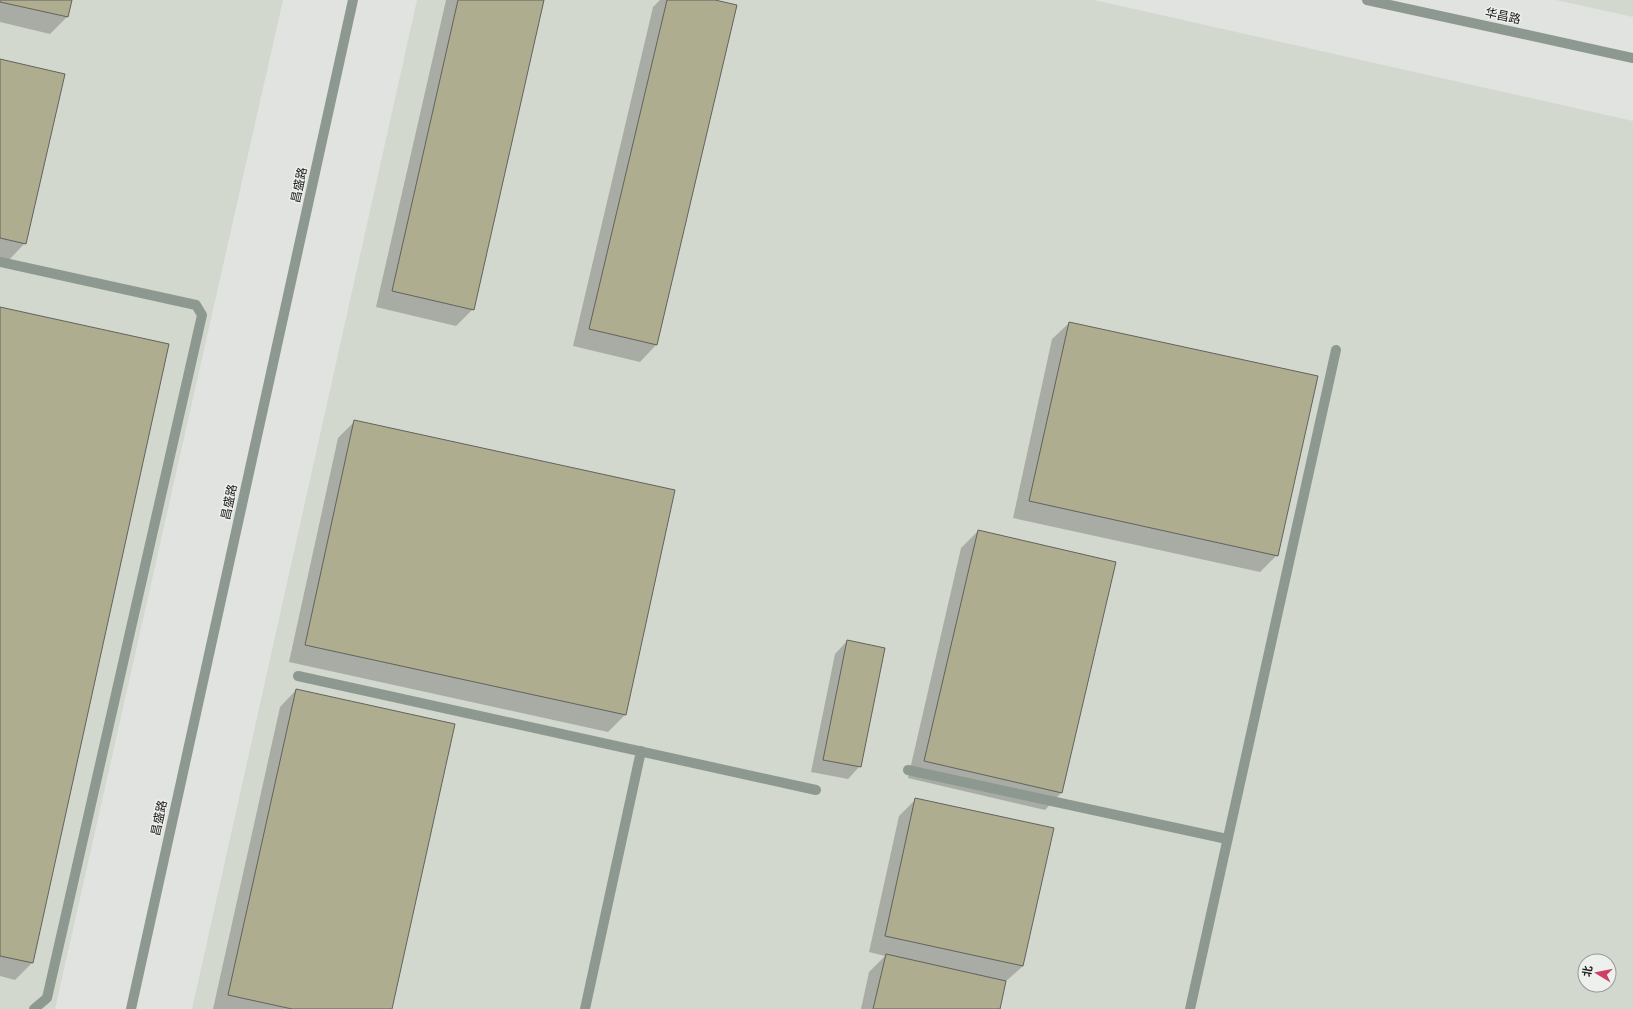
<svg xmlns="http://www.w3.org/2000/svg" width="1633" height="1009" viewBox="0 0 1633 1009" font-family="'DejaVu Sans','Noto Sans SC',sans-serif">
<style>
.built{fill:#d3d8ce;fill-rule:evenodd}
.shadow{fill:#0003}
.building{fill:#aead8f;stroke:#62625f}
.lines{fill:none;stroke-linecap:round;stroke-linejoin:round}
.minor{stroke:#8d9990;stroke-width:10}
.labels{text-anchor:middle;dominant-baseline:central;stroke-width:3;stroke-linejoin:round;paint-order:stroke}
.street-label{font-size:12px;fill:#1a1b1a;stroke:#eef0ed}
</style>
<rect width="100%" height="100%" fill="#e1e3e0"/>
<path class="built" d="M 0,0 L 283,0 L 55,1009 L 0,1009 Z
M 417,0 L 1094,0 L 1633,121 L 1633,1009 L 192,1009 ZM 1585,961 L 1609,961 L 1609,985 L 1585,985 Z
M 1556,0 L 1633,0 L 1633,17 Z"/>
<path class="shadow" d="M 0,0 L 71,0 L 67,17 L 50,34 L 0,22 Z
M 446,0 L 543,0 L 473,309 L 456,326 L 376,307 Z
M 660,0 L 710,0 L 736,6 L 656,345 L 640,362 L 573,346 L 653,7 Z
M 0,60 L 25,243 L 9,260 L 0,258 Z
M 0,308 L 168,345 L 32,963 L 15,980 L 0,976 Z
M 1069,323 L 1277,555 L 1260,572 L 1013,518 L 1052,339 Z
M 355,421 L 674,491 L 625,715 L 608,732 L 289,662 L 338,438 Z
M 978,531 L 1115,563 L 1061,793 L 1045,810 L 908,778 L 961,548 Z
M 847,641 L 860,766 L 848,779 L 811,772 L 835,654 Z
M 296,690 L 391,1009 L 213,1009 L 280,707 Z
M 916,799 L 1023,966 L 1005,982 L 999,1009 L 861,1009 L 869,972 L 885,956 L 869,952 L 899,816 Z"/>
<path class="building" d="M 0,0 L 72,0 L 68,17 L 0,2 Z
M 458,0 L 544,0 L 474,310 L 392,291 Z
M 667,0 L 715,0 L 737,5 L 657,345 L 589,329 Z
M 0,59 L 65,74 L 26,244 L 0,238 Z
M 0,307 L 169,344 L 33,963 L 0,956 Z
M 1069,322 L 1318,376 L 1278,556 L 1029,501 Z
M 354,420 L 675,490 L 626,715 L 305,645 Z
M 978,530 L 1116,562 L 1062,793 L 924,761 Z
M 847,640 L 885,648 L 861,767 L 823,760 Z
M 296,689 L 455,724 L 392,1009 L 292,1009 L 228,995 Z
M 915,798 L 1054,828 L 1023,966 L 885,936 Z
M 886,954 L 1006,981 L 1000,1009 L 873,1009 Z"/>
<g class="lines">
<path class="minor" d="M 1367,0 L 1633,58
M 0,262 L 196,305 L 202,315 L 47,998 L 34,1009
M 298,676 L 816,790
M 908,770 L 1227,839
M 131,1009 L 353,0
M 585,1009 L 641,751
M 1190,1009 L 1336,350"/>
</g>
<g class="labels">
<g class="street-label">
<text transform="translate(1503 16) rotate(12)">华昌路</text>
<text transform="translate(299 185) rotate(-78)">昌盛路</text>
<text transform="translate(229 502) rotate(-78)">昌盛路</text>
<text transform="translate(159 818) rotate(-78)">昌盛路</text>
</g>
</g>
<g transform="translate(1597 973) rotate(280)"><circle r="19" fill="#eef0ed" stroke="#999b99"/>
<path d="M0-3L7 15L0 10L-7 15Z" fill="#cd3f65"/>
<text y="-6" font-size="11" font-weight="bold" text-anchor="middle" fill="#1a1b1a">北</text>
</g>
</svg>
